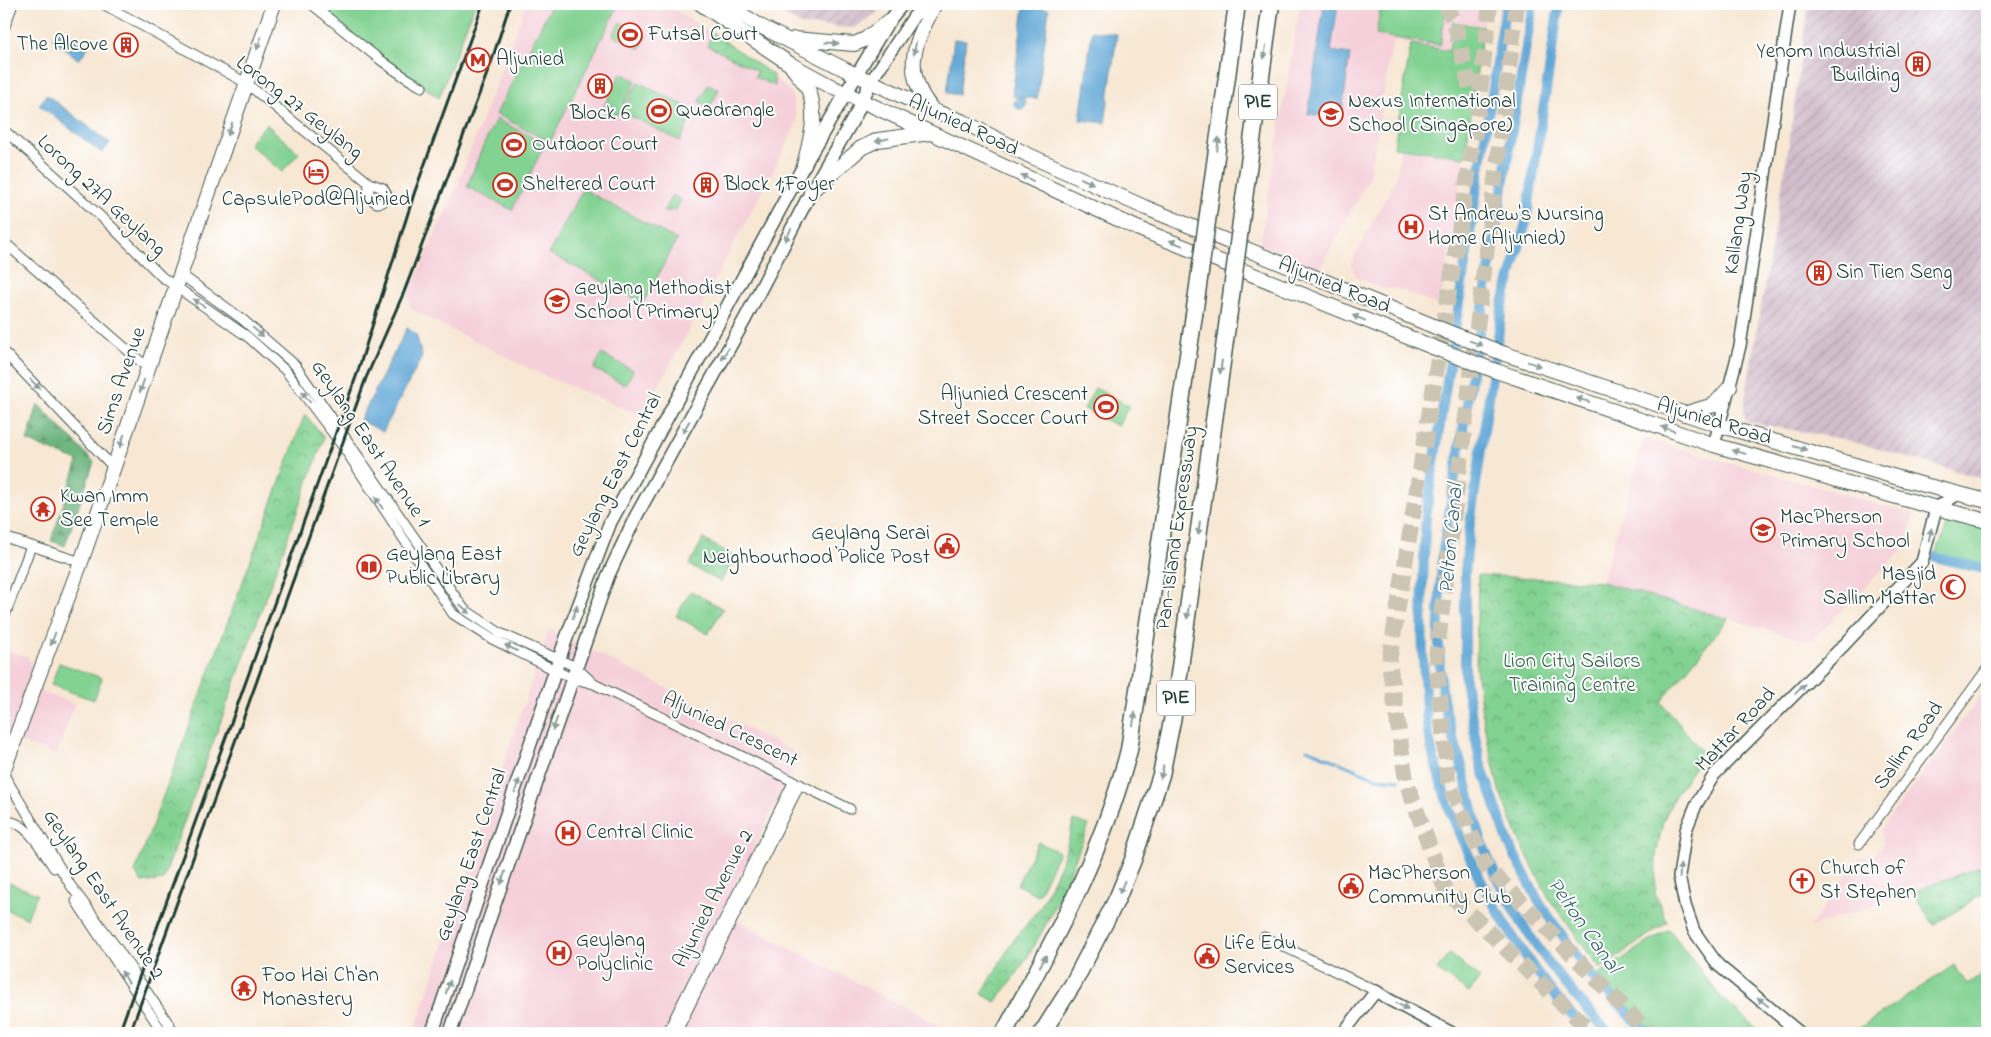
<svg xmlns="http://www.w3.org/2000/svg" width="1991" height="1037" viewBox="0 0 1991 1037" font-family="'Indie Flower',sans-serif">
<style>
.built{fill:#f5cfd9}
.industrial{fill:url(#industrial-furrows)}
.green{fill:#82d292;stroke:#508863}
.forest{fill:url(#forest-firs);stroke:#447858}
.park{fill:url(#park-crowns);stroke:#508863}
.water{fill:#5ea6d5;stroke:#3e7284}
.lines{fill:none;stroke-linecap:round;stroke-linejoin:round}
.stream{stroke:#5ea6d5;stroke-width:3}
.canal{stroke:#5ea6d5;stroke-width:10}
.motorway-tunnel{stroke:#ccc5b3;stroke-width:16;stroke-dasharray:16 8;stroke-linecap:butt}
.minor-casing{stroke:#3f564c;stroke-width:11}
.tertiary-casing{stroke:#3f564c;stroke-width:14}
.secondary-casing{stroke:#3f564c;stroke-width:15}
.primary-casing{stroke:#3f564c;stroke-width:16}
.motorway-casing{stroke:#3f564c;stroke-width:19}
.minor{stroke:#fff;stroke-width:9}
.tertiary{stroke:#fff;stroke-width:11}
.secondary{stroke:#fff;stroke-width:12}
.primary{stroke:#fff;stroke-width:14}
.motorway{stroke:#fff;stroke-width:16}
.rail{stroke:#1f3d34;stroke-width:3}
.primary-bridge-casing{stroke:#3f564c;stroke-width:16;stroke-linecap:butt}
.motorway-bridge-casing{stroke:#3f564c;stroke-width:19;stroke-linecap:butt}
.primary-bridge{stroke:#fff;stroke-width:14}
.motorway-bridge{stroke:#fff;stroke-width:16}
.oneway{fill:#8f9e9a}
.labels{text-anchor:middle;dominant-baseline:central;stroke-width:4;stroke-linejoin:round;paint-order:stroke}
.shield{fill:#fff;stroke:#627771;stroke-width:1}
.shield-label{font-size:20px;font-weight:bold;fill:#1f3d34}
.poi-label{font-size:21px;fill:#1f3d34;stroke:#fff;text-anchor:start}
.street-label{font-size:21px;fill:#1f3d34;stroke:#fff}
.park-label{font-size:21px;fill:#38624c;stroke:#fff}
.water-label{font-size:22px;font-style:italic;fill:#35626c;stroke:#fff}
</style>
<defs>
<pattern id="industrial-furrows" width="10" height="10" patternUnits="userSpaceOnUse" patternTransform="scale(1.25)"><rect width="10" height="10" fill="#d1bdcb"/><path d="M-1 1l2-2M0 10L10 0M9 11l2-2" fill="none" stroke="#b3a3af"/></pattern>
<pattern id="forest-firs" width="22" height="20" patternUnits="userSpaceOnUse" patternTransform="scale(1.25)"><rect width="22" height="20" fill="#69b47c"/><path d="M5 1l3.5 6h-7zM16 11l3.5 6h-7z" fill="#569466"/></pattern>
<pattern id="park-crowns" width="20" height="18" patternUnits="userSpaceOnUse" patternTransform="scale(1.25)"><rect width="20" height="18" fill="#82d292"/><path d="M2 6a3 3 0 1 1 6 0M12 15a3 3 0 1 1 6 0" fill="none" stroke="#6aac78"/></pattern>
</defs>
<rect width="100%" height="100%" fill="#fff"/>
<filter id="ink" filterUnits="userSpaceOnUse"><feTurbulence type="fractalNoise" baseFrequency=".02" numOctaves="2"/><feDisplacementMap in="SourceGraphic" scale="10" xChannelSelector="R" yChannelSelector="G"/><feConvolveMatrix kernelMatrix="1 2 1 2 8 2 1 2 1" color-interpolation-filters="sRGB"/></filter>
<filter id="wash" filterUnits="userSpaceOnUse"><feTurbulence type="fractalNoise" baseFrequency=".0096" numOctaves="4" result="noise"/><feDisplacementMap in="SourceGraphic" scale="20" xChannelSelector="R" yChannelSelector="G"/><feGaussianBlur stdDeviation="1.12" result="paint"/><feColorMatrix in="noise" values="0 0 0 0 0 0 0 0 0 0 0 0 0 0 0 0 0 1.4 0 .05"/><feComposite in="paint" operator="in"/></filter>
<g filter="url(#wash)">
<rect width="100%" height="100%" fill="#f7e7d3"/>
<path class="built" d="M 526,4 L 667,4 L 773,75 L 791,93 L 797,120 L 790,138 L 643,416 L 543,375 L 420,314 L 410,307 L 408,295 L 457,186 Z
M 1300,4 L 1486,4 L 1483,25 L 1453,21 L 1448,50 L 1393,40 L 1369,178 L 1320,268 L 1260,245 Z
M 1401,149 L 1465,157 L 1440,306 L 1395,288 L 1384,289 L 1356,277 L 1351,263 L 1396,178 Z
M 1644,439 L 1914,514 L 1905,547 L 1810,642 L 1602,582 Z
M 549,629 L 800,755 L 722,913 L 955,1033 L 414,1033 Z
M 4,649 L 28,657 L 43,693 L 75,704 L 56,755 L 4,736 Z
M 1987,688 L 1987,864 L 1809,928 L 1859,857 L 1874,855 L 1883,843 L 1881,829 Z"/>
<path class="industrial" d="M 765,4 L 883,4 L 876,13 L 855,28 L 801,25 Z
M 1808,4 L 1987,4 L 1987,480 L 1843,439 L 1747,422 L 1743,411 L 1789,145 Z"/>
<path class="green" d="M 311,4 L 475,4 L 439,98 Z
M 552,4 L 619,4 L 550,142 L 496,114 Z
M 1381,4 L 1447,4 L 1440,45 L 1376,35 Z
M 620,22 L 647,36 L 640,49 L 613,35 Z
M 1453,22 L 1483,27 L 1465,157 L 1394,147 L 1411,44 L 1449,51 Z
M 713,33 L 773,75 L 775,86 L 755,77 L 757,71 L 707,45 Z
M 621,73 L 636,81 L 619,114 L 616,113 L 614,118 L 604,113 L 607,108 L 604,106 Z
M 638,82 L 695,111 L 680,141 L 623,112 Z
M 708,84 L 719,89 L 710,107 L 699,102 Z
M 496,119 L 545,144 L 512,210 L 467,187 L 483,146 Z
M 266,124 L 299,153 L 282,172 L 249,144 Z
M 583,189 L 677,240 L 643,303 L 549,253 Z
M 672,195 L 681,200 L 676,210 L 663,212 Z
M 601,354 L 633,370 L 626,385 L 594,369 Z
M 1095,388 L 1129,406 L 1118,426 L 1084,409 Z
M 1957,519 L 1987,526 L 1987,567 L 1936,554 L 1949,521 Z
M 691,591 L 723,609 L 708,634 L 676,616 Z
M 59,663 L 102,678 L 94,700 L 51,685 Z
M 1038,842 L 1059,852 L 1038,895 L 1017,885 Z
M 4,881 L 37,894 L 27,918 L 4,909 Z
M 1669,929 L 1719,995 L 1761,1033 L 1655,1033 L 1597,975 Z
M 1449,954 L 1480,978 L 1469,993 L 1437,970 Z
M 1954,965 L 1967,984 L 1987,971 L 1987,1033 L 1852,1033 Z"/>
<path class="forest" d="M 38,404 L 94,462 L 65,546 L 51,541 L 78,461 L 27,441 Z"/>
<path class="park" d="M 305,414 L 324,438 L 163,880 L 142,883 L 135,872 Z
M 703,539 L 735,557 L 721,582 L 689,565 Z
M 1478,575 L 1602,582 L 1728,619 L 1661,702 L 1704,754 L 1676,794 L 1663,821 L 1656,856 L 1655,893 L 1667,922 L 1600,969 L 1550,900 L 1521,844 L 1499,790 L 1483,720 L 1476,670 Z
M 1074,820 L 1089,825 C 1064,887 1039,951 995,1002 L 982,994 L 1010,945 L 1041,906 L 1064,856 Z
M 1987,864 L 1987,891 L 1934,925 L 1912,892 Z"/>
<path class="water" d="M 1324,4 L 1338,4 L 1331,51 L 1350,54 L 1341,119 L 1308,114 Z
M 1024,6 L 1049,9 L 1037,99 L 1012,96 Z
M 59,30 L 89,46 L 79,60 L 52,38 Z
M 1092,31 L 1117,34 L 1105,123 L 1080,120 Z
M 954,39 L 966,40 L 959,95 L 947,93 Z
M 47,95 L 110,143 L 102,153 L 39,105 Z
M1014 103a6 6 0 1 1 12 0a6 6 0 1 1-12 0Z
M 407,328 L 416,334 L 422,357 L 383,432 L 360,420 Z"/>
<g class="lines">
<path class="stream" d="M 1307,749 L 1376,778 L 1399,780
M 1441,777 L 1462,769"/>
<path class="canal" d="M 1506,4 L 1426,514 C 1423,573 1420,632 1425,691 C 1426,705 1426,720 1428,733 C 1447,824 1492,915 1549,988 C 1561,1004 1575,1018 1588,1033
M 1533,4 L 1443,550 C 1439,599 1436,648 1443,697 C 1447,723 1457,748 1464,773 C 1469,794 1474,815 1480,836 C 1506,913 1554,975 1609,1033
M 1559,4 L 1526,223 L 1503,303 L 1469,531 L 1465,572 L 1465,680 L 1480,762 L 1509,844 L 1539,902 L 1588,972 L 1647,1033
M 1935,557 L 1987,570"/>
</g>
</g>
<g filter="url(#ink)">
<g class="lines">
<path class="motorway-tunnel" d="M 1444,4 L 1454,21 L 1474,105
M 1490,4 L 1477,120 L 1389,662 L 1406,781 L 1445,889 L 1592,1033
M 1517,4 L 1436,658 L 1448,781 L 1485,865 L 1649,1033"/>
<g class="minor-casing">
<path id="minor" d="M 103,4 L 246,83 L 369,183 L 383,188 L 387,195 L 383,202 L 377,203 C 369,199 368,192 369,183
M 311,4 C 346,31 384,67 422,87
M 4,29 L 13,4
M 4,130 L 108,223 L 162,277 L 248,337 L 286,371 L 344,448 L 453,614 L 492,639 L 571,678 L 594,684 L 850,809
M 4,242 L 148,368
M 179,273 L 242,319 L 295,365 L 464,609 L 500,633 L 576,667 L 593,683
M 4,352 L 113,467
M 4,537 L 81,562
M 4,618 L 31,546
M 4,775 L 71,886 L 117,948 L 175,1033
M 4,822 C 25,817 43,852 54,868
M 1859,844 L 1987,669
M 76,901 L 163,1033
M 1264,937 L 1376,991
M 667,1033 L 794,781
M 676,1033 L 800,784"/>
</g>
<g class="tertiary-casing">
<path id="tertiary" d="M 857,74 L 889,21 L 903,4
M 871,81 L 914,16 L 927,4
M 1714,445 L 1740,346 L 1790,4
M 1343,1033 L 1376,991 L 1388,999 L 1452,1033
M 1800,1033 L 1718,965 L 1694,931 L 1685,905 L 1679,876 L 1686,830 L 1696,805 L 1714,775 L 1845,644 L 1922,562 L 1936,508 L 1958,494"/>
</g>
<g class="secondary-casing">
<path id="secondary" d="M 432,1033 L 566,639 L 610,523 L 804,165 L 857,74
M 450,1033 L 608,576 L 635,518 L 745,319 L 811,192 L 856,114 L 871,81"/>
</g>
<g class="primary-casing">
<path id="primary" d="M 701,4 L 790,64 L 834,88 L 1137,228 L 1440,350
M 725,4 L 760,26 L 846,70 L 934,111 L 964,122 L 1026,154 L 1144,207 L 1448,332
M 794,39 L 854,44 L 864,40 L 889,21
M 792,67 C 797,74 804,81 808,89 C 819,114 810,141 804,165
M 931,108 C 901,70 915,42 935,4
M 811,192 L 861,148 L 878,140 L 930,133
M 1505,354 L 1719,425 L 1909,481 L 1987,501
M 1496,371 L 1714,445 L 1936,508 L 1987,521
M 1684,414 L 1714,405 L 1730,387
M 4,769 L 81,562 L 274,4"/>
</g>
<g class="motorway-casing">
<path id="motorway" d="M 1211,193 L 1237,4
M 1244,199 L 1271,4
M 1004,1033 C 1055,938 1102,855 1129,750 L 1194,315
M 1042,1033 L 1073,984 L 1117,899 L 1133,860 L 1161,775 L 1174,711 L 1228,319"/>
</g>
<use href="#minor" class="minor"/>
<use href="#tertiary" class="tertiary"/>
<use href="#secondary" class="secondary"/>
<use href="#primary" class="primary"/>
<use href="#motorway" class="motorway"/>
<path class="rail" d="M 119,1033 L 357,374 L 415,191 L 483,4
M 130,1033 L 366,378 L 404,292 L 491,63 L 510,4"/>
<g class="primary-bridge-casing">
<path id="primary-bridge" d="M 1448,332 L 1505,354
M 1440,350 L 1496,371"/>
</g>
<g class="motorway-bridge-casing">
<path id="motorway-bridge" d="M 1194,315 L 1211,193
M 1228,319 L 1244,199"/>
</g>
<use href="#primary-bridge" class="primary-bridge"/>
<use href="#motorway-bridge" class="motorway-bridge"/>
</g>
<defs><path id="oneway-solid" d="M-6-.8H1V-3.2L6.5 0L1 3.2V.8H-6Z" transform="scale(1.25)"/></defs>
<g class="oneway">
<use href="#oneway-solid" transform="translate(259 43) rotate(108)"/>
<use href="#oneway-solid" transform="translate(832 43) rotate(3)"/>
<use href="#oneway-solid" transform="translate(915 48) rotate(99)"/>
<use href="#oneway-solid" transform="translate(1265 52) rotate(98)"/>
<use href="#oneway-solid" transform="translate(230 129) rotate(109)"/>
<use href="#oneway-solid" transform="translate(882 140) rotate(167)"/>
<use href="#oneway-solid" transform="translate(1218 144) rotate(-82)"/>
<use href="#oneway-solid" transform="translate(1027 178) rotate(-153)"/>
<use href="#oneway-solid" transform="translate(1087 181) rotate(24)"/>
<use href="#oneway-solid" transform="translate(788 235) rotate(117)"/>
<use href="#oneway-solid" transform="translate(1176 243) rotate(-158)"/>
<use href="#oneway-solid" transform="translate(199 303) rotate(-147)"/>
<use href="#oneway-solid" transform="translate(1359 318) rotate(-158)"/>
<use href="#oneway-solid" transform="translate(258 332) rotate(40)"/>
<use href="#oneway-solid" transform="translate(1476 343) rotate(21)"/>
<use href="#oneway-solid" transform="translate(725 354) rotate(119)"/>
<use href="#oneway-solid" transform="translate(1534 364) rotate(20)"/>
<use href="#oneway-solid" transform="translate(1221 367) rotate(98)"/>
<use href="#oneway-solid" transform="translate(35 384) rotate(46)"/>
<use href="#oneway-solid" transform="translate(142 386) rotate(109)"/>
<use href="#oneway-solid" transform="translate(306 397) rotate(-127)"/>
<use href="#oneway-solid" transform="translate(1583 400) rotate(-162)"/>
<use href="#oneway-solid" transform="translate(686 427) rotate(119)"/>
<use href="#oneway-solid" transform="translate(1668 429) rotate(-161)"/>
<use href="#oneway-solid" transform="translate(122 441) rotate(109)"/>
<use href="#oneway-solid" transform="translate(1800 448) rotate(16)"/>
<use href="#oneway-solid" transform="translate(1739 452) rotate(-164)"/>
<use href="#oneway-solid" transform="translate(379 503) rotate(-123)"/>
<use href="#oneway-solid" transform="translate(1199 528) rotate(98)"/>
<use href="#oneway-solid" transform="translate(1930 535) rotate(-77)"/>
<use href="#oneway-solid" transform="translate(465 609) rotate(42)"/>
<use href="#oneway-solid" transform="translate(575 612) rotate(-71)"/>
<use href="#oneway-solid" transform="translate(1188 612) rotate(98)"/>
<use href="#oneway-solid" transform="translate(53 639) rotate(110)"/>
<use href="#oneway-solid" transform="translate(511 648) rotate(-155)"/>
<use href="#oneway-solid" transform="translate(1800 689) rotate(-45)"/>
<use href="#oneway-solid" transform="translate(1134 719) rotate(-81)"/>
<use href="#oneway-solid" transform="translate(555 724) rotate(109)"/>
<use href="#oneway-solid" transform="translate(1162 772) rotate(103)"/>
<use href="#oneway-solid" transform="translate(517 786) rotate(-71)"/>
<use href="#oneway-solid" transform="translate(1680 871) rotate(-87)"/>
<use href="#oneway-solid" transform="translate(503 878) rotate(109)"/>
<use href="#oneway-solid" transform="translate(1122 887) rotate(112)"/>
<use href="#oneway-solid" transform="translate(1043 961) rotate(-61)"/>
<use href="#oneway-solid" transform="translate(125 977) rotate(-122)"/>
<use href="#oneway-solid" transform="translate(448 987) rotate(-71)"/>
<use href="#oneway-solid" transform="translate(1763 1002) rotate(-141)"/>
<use href="#oneway-solid" transform="translate(1402 1006) rotate(26)"/>
</g>
</g>
<defs>
<g id="stadium-ring" transform="scale(1.25)"><circle r="9.5" fill="#fff" stroke="#c8321e" stroke-width="1.5"/><path d="M0-5a6.5 5 0 1 0 0 10a6.5 5 0 1 0 0-10ZM-3.5-1.8h7v3.6h-7Z" fill="#c8321e"/></g>
<g id="building-ring" transform="scale(1.25)"><circle r="9.5" fill="#fff" stroke="#c8321e" stroke-width="1.5"/><path d="M-4-6H4V6H1V3H-1V6H-4ZM-2.5-4.3h1.7v1.8h-1.7ZM.8-4.3h1.7v1.8H.8ZM-2.5-1h1.7V.8h-1.7ZM.8-1h1.7V.8H.8Z" fill="#c8321e"/></g>
<g id="metro-ring" transform="scale(1.25)"><circle r="9.5" fill="#fff" stroke="#c8321e" stroke-width="1.5"/><path d="M-5.5 5V-5H-3L0 0L3-5H5.5V5H3V-.5L0 4L-3-.5V5Z" fill="#c8321e"/></g>
<g id="school-ring" transform="scale(1.25)"><circle r="9.5" fill="#fff" stroke="#c8321e" stroke-width="1.5"/><path d="M0-5L7-2L0 1L-7-2ZM-4 1L0 2.5L4 1V4Q0 6-4 4Z" fill="#c8321e"/></g>
<g id="hotel-ring" transform="scale(1.25)"><circle r="9.5" fill="#fff" stroke="#c8321e" stroke-width="1.5"/><path d="M-6-4.5h1.5V1H6V5H4.5V3h-9V5H-6ZM-4 0a1.8 1.8 0 1 1 3.6 0ZM.5 0V-2.5h3Q6-2.5 6 0Z" fill="#c8321e"/></g>
<g id="hospital-ring" transform="scale(1.25)"><circle r="9.5" fill="#fff" stroke="#c8321e" stroke-width="1.5"/><path d="M-5-5h3v3.5h4V-5h3V5h-3V1.5h-4V5h-3Z" fill="#c8321e"/></g>
<g id="temple-ring" transform="scale(1.25)"><circle r="9.5" fill="#fff" stroke="#c8321e" stroke-width="1.5"/><path d="M0-6L5-2H3V0L6.5 2.5H4V6H1.5V3h-3V6H-4V2.5H-6.5L-3 0V-2H-5Z" fill="#c8321e"/></g>
<g id="civic-ring" transform="scale(1.25)"><circle r="9.5" fill="#fff" stroke="#c8321e" stroke-width="1.5"/><path d="M-.6-6.5H3V-4.5H.6V-3L4-1V1h2V6H-6V1h2V-1L-.6-3ZM-1.2 2.5V6h2.4V2.5Z" fill="#c8321e"/></g>
<g id="library-ring" transform="scale(1.25)"><circle r="9.5" fill="#fff" stroke="#c8321e" stroke-width="1.5"/><path d="M-6-4Q-3-5.5-.7-3.5V5Q-3 3-6 4ZM6-4Q3-5.5 .7-3.5V5Q3 3 6 4Z" fill="#c8321e"/></g>
<g id="mosque-ring" transform="scale(1.25)"><circle r="9.5" fill="#fff" stroke="#c8321e" stroke-width="1.5"/><path d="M3.5-4.9A6 6 0 1 0 3.5 4.9A5 5 0 1 1 3.5-4.9Z" fill="#c8321e"/></g>
<g id="church-ring" transform="scale(1.25)"><circle r="9.5" fill="#fff" stroke="#c8321e" stroke-width="1.5"/><path d="M-1.2-6h2.4v3.5h3.3v2.4h-3.3V6h-2.4V-.1h-3.3v-2.4h3.3Z" fill="#c8321e"/></g>
</defs>
<g fill-rule="evenodd">
<use href="#stadium-ring" x="630" y="35"/>
<use href="#building-ring" x="126" y="45"/>
<use href="#metro-ring" x="478" y="60"/>
<use href="#building-ring" x="1918" y="64"/>
<use href="#building-ring" x="600" y="86"/>
<use href="#stadium-ring" x="659" y="111"/>
<use href="#school-ring" x="1331" y="114"/>
<use href="#stadium-ring" x="514" y="145"/>
<use href="#hotel-ring" x="316" y="172"/>
<use href="#stadium-ring" x="505" y="185"/>
<use href="#building-ring" x="706" y="185"/>
<use href="#hospital-ring" x="1411" y="227"/>
<use href="#building-ring" x="1819" y="273"/>
<use href="#school-ring" x="557" y="301"/>
<use href="#stadium-ring" x="1106" y="407"/>
<use href="#temple-ring" x="43" y="509"/>
<use href="#school-ring" x="1763" y="530"/>
<use href="#civic-ring" x="947" y="546"/>
<use href="#library-ring" x="369" y="567"/>
<use href="#mosque-ring" x="1953" y="587"/>
<use href="#hospital-ring" x="568" y="833"/>
<use href="#church-ring" x="1802" y="881"/>
<use href="#civic-ring" x="1351" y="886"/>
<use href="#hospital-ring" x="559" y="953"/>
<use href="#civic-ring" x="1207" y="956"/>
<use href="#temple-ring" x="244" y="988"/>
</g>
<g class="labels">
<g class="shield">
<rect x="1239" y="84.5" width="38" height="35" rx="4"/>
<rect x="1157" y="680.5" width="38" height="35" rx="4"/>
</g>
<g class="shield-label">
<text x="1258" y="102">PIE</text>
<text x="1176" y="698">PIE</text>
</g>
<g class="poi-label">
<text x="648" y="35">Futsal Court</text>
<text x="108" y="45" text-anchor="end">The Alcove</text>
<text x="1900" y="52" text-anchor="end">Yenom Industrial<tspan x="1900" dy="24">Building</tspan></text>
<text x="496" y="60">Aljunied</text>
<text x="1348" y="102">Nexus International<tspan x="1348" dy="24">School (Singapore)</tspan></text>
<text x="676" y="111">Quadrangle</text>
<text x="600" y="114" text-anchor="middle">Block 6</text>
<text x="532" y="145">Outdoor Court</text>
<text x="522" y="185">Sheltered Court</text>
<text x="724" y="185">Block 1;Foyer</text>
<text x="316" y="200" text-anchor="middle">CapsulePod@Aljunied</text>
<text x="1428" y="215">St Andrew's Nursing<tspan x="1428" dy="24">Home (Aljunied)</tspan></text>
<text x="1836" y="273">Sin Tien Seng</text>
<text x="574" y="289">Geylang Methodist<tspan x="574" dy="24">School (Primary)</tspan></text>
<text x="1088" y="395" text-anchor="end">Aljunied Crescent<tspan x="1088" dy="24">Street Soccer Court</tspan></text>
<text x="60" y="497">Kwan Imm<tspan x="60" dy="24">See Temple</tspan></text>
<text x="1780" y="518">MacPherson<tspan x="1780" dy="24">Primary School</tspan></text>
<text x="930" y="534" text-anchor="end">Geylang Serai<tspan x="930" dy="24">Neighbourhood Police Post</tspan></text>
<text x="386" y="555">Geylang East<tspan x="386" dy="24">Public Library</tspan></text>
<text x="1936" y="575" text-anchor="end">Masjid<tspan x="1936" dy="24">Sallim Mattar</tspan></text>
<text x="586" y="833">Central Clinic</text>
<text x="1820" y="869">Church of<tspan x="1820" dy="24">St Stephen</tspan></text>
<text x="1368" y="874">MacPherson<tspan x="1368" dy="24">Community Club</tspan></text>
<text x="576" y="941">Geylang<tspan x="576" dy="24">Polyclinic</tspan></text>
<text x="1224" y="944">Life Edu<tspan x="1224" dy="24">Services</tspan></text>
<text x="262" y="976">Foo Hai Ch'an<tspan x="262" dy="24">Monastery</tspan></text>
</g>
<g class="street-label">
<text transform="translate(299 108) rotate(38)">Lorong 27 Geylang</text>
<text transform="translate(963 126) rotate(25)">Aljunied Road</text>
<text transform="translate(101 196) rotate(43)">Lorong 27A Geylang</text>
<text transform="translate(1739 223) rotate(-82)">Kallang Way</text>
<text transform="translate(1334 286) rotate(22)">Aljunied Road</text>
<text transform="translate(122 381) rotate(-71)">Sims Avenue</text>
<text transform="translate(1714 422) rotate(17)">Aljunied Road</text>
<text transform="translate(370 444) rotate(56)">Geylang East Avenue 1</text>
<text transform="translate(616 475) rotate(-63)">Geylang East Central</text>
<text transform="translate(1178 528) rotate(-82)">Pan-Island Expressway</text>
<text transform="translate(730 730) rotate(26)">Aljunied Crescent</text>
<text transform="translate(1736 730) rotate(-47)">Mattar Road</text>
<text transform="translate(1909 746) rotate(-54)">Sallim Road</text>
<text transform="translate(472 855) rotate(-71)">Geylang East Central</text>
<text transform="translate(103 895) rotate(56)">Geylang East Avenue 2</text>
<text transform="translate(714 899) rotate(-63)">Aljunied Avenue 2</text>
</g>
<g class="park-label">
<text x="1572" y="662">Lion City Sailors<tspan x="1572" dy="24">Training Centre</tspan></text>
</g>
<g class="water-label">
<text transform="translate(1452 539) rotate(-85)">Pelton Canal</text>
<text transform="translate(1583 926) rotate(55)">Pelton Canal</text>
</g>
</g>
<rect width="1991" height="1037" fill="none" stroke="#fff" stroke-width="20"/>
</svg>
